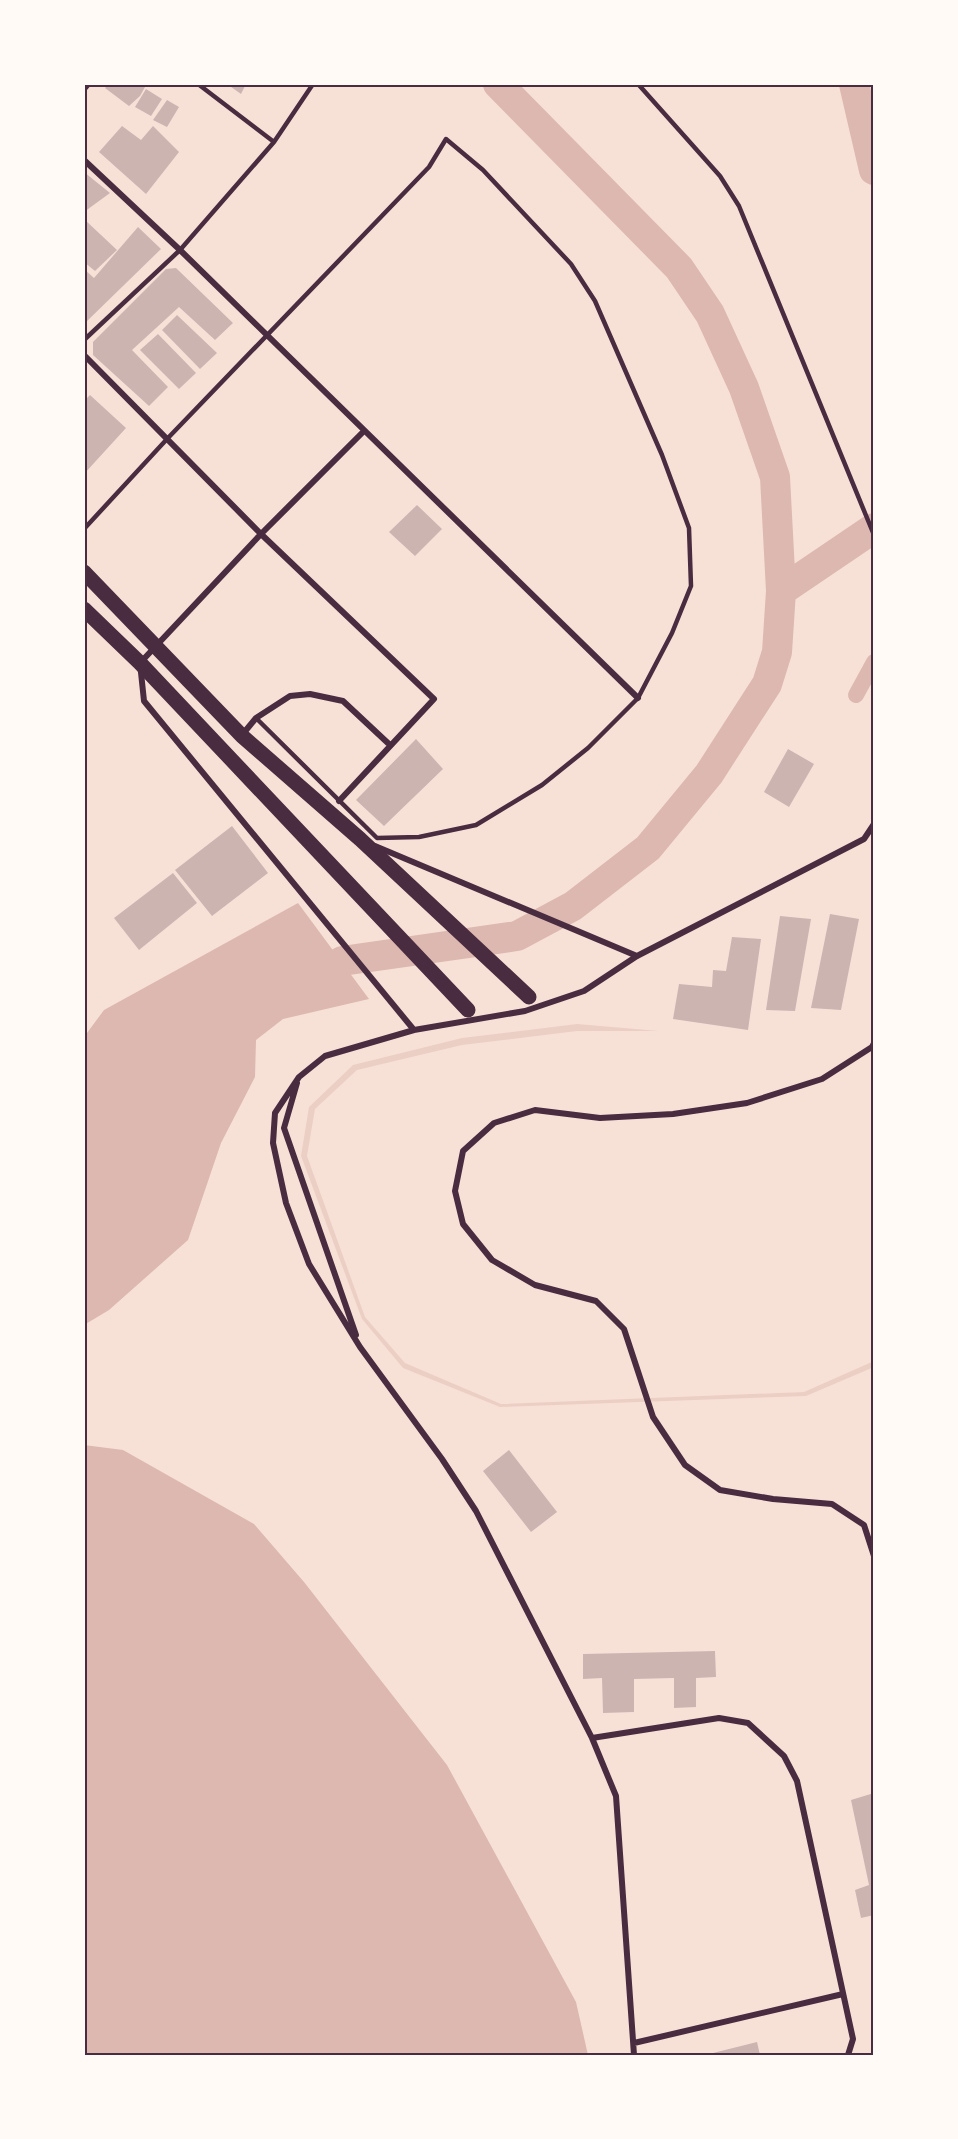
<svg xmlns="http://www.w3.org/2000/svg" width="958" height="2139" viewBox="0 0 958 2139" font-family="'Asap Condensed',sans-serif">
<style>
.green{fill:#ebcfc5}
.water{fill:#dcb8b0}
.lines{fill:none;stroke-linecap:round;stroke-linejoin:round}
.canal{stroke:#dcb8b0;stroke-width:16}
.river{stroke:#dcb8b0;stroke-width:30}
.building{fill:#ccb4b1}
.service{stroke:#4a2c40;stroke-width:4.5}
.minor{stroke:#4a2c40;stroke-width:6}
.primary{stroke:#4a2c40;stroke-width:15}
.neatline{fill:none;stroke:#4a2c40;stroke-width:2}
</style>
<rect width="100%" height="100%" fill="#f7e1d7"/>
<path class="green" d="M 577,1024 L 659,1031 L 577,1031 L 462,1045 L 357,1070 L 315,1109 L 307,1156 L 365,1317 L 405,1363 L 501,1404 L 804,1392 L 874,1361 L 874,1367 L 806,1396 L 500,1407 L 403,1368 L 362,1319 L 301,1156 L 309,1107 L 353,1065 L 462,1038 Z"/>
<path class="water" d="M 298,903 L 369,999 L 283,1019 L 256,1040 L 255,1077 L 221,1143 L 188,1240 L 109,1310 L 84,1325 L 84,1037 L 104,1010 Z
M 84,1445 L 123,1450 L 254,1524 L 304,1582 L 447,1765 L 576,2002 L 588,2055 L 84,2055 Z"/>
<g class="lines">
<path class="canal" d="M 856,695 L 874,662"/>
<path class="river" d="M 854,84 L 874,170
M 781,591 L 874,528
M 342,961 L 517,936 L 573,906 L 648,848 L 709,774 L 767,684 L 777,652 L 781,591 L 775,477 L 744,388 L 710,314 L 679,268 L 498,84"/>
</g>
<path class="building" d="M 109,84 L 139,84 L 145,87 L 140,96 L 129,106 L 105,88 Z
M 227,84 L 246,84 L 241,94 Z
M 146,89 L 162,99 L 151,116 L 135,107 Z
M 167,100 L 179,107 L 167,127 L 153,120 Z
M 122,126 L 141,140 L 153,126 L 179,152 L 146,194 L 99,152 Z
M 84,172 L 110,193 L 84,212 Z
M 84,219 L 117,250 L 95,271 L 84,262 Z
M 138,227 L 161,249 L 84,324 L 84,269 L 94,278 Z
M 176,268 L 233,323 L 215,340 L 179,307 L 132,350 L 168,387 L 149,406 L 93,355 L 93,342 L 166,269 Z
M 177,315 L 217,353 L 200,369 L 162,330 Z
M 158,334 L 196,373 L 179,389 L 140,350 Z
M 90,395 L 126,428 L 84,474 L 84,401 Z
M 417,505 L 442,529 L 415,556 L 389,532 Z
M 416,739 L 443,769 L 384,826 L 356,800 Z
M 788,749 L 814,764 L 789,807 L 764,792 Z
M 232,826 L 268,873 L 212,916 L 175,870 Z
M 173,873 L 197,903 L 139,950 L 114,918 Z
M 830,914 L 859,919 L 841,1010 L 811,1008 Z
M 780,916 L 811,919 L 795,1011 L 766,1010 Z
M 732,937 L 761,939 L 748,1030 L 673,1019 L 679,984 L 712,987 L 713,970 L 726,971 Z
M 509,1450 L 557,1512 L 531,1532 L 483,1471 Z
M 715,1651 L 716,1677 L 696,1678 L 696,1707 L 674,1708 L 674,1678 L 634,1679 L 634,1712 L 603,1713 L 602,1678 L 583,1679 L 583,1654 Z
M 874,1793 L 874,1915 L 861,1918 L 855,1890 L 869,1885 L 851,1800 Z
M 757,2042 L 760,2055 L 709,2055 L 709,2054 Z"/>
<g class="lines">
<path class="service" d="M 198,84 L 274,142
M 638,84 L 720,176 L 739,206 L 874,535
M 84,90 L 89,84
M 84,340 L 180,250 L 274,142 L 313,84
M 84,529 L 167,439 L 429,167 L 446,139 L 483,170 L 571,264 L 595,301 L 662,455 L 689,528 L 691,586 L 672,633 L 638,698 L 588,748 L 542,785 L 476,825 L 419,837 L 377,838 L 256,718"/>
<path class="minor" d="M 84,160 L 180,250 L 638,698
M 84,355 L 261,534 L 434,699 L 339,801
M 364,431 L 261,534 L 140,663 L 144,701 L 414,1030
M 242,735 L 256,718 L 290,696 L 310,694 L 343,701 L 390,745
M 375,846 L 637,956
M 874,1043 L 872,1047 L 822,1079 L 747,1103 L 673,1114 L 600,1118 L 535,1110 L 494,1123 L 463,1151 L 455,1191 L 463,1224 L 492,1260 L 535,1285 L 596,1301 L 624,1329 L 653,1417 L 685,1465 L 720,1490 L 773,1499 L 832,1504 L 864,1525 L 874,1556
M 297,1083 L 284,1128 L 356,1335
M 592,1738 L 719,1718 L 748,1723 L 784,1756 L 797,1781 L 853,2039 L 848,2055
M 634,2043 L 843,1994
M 634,2055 L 616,1796 L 592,1738 L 476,1511 L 442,1459 L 360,1347 L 309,1264 L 286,1203 L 273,1143 L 275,1113 L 299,1077 L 325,1056 L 414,1030 L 525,1011 L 584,991 L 637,956 L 864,839 L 874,824"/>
<path class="primary" d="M 84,572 L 242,736 L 360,839 L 529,997
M 84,609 L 140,663 L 468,1010"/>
</g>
<rect width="958" height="2139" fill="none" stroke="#fffaf5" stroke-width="171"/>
<rect x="86" y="86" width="786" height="1968" class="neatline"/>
</svg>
